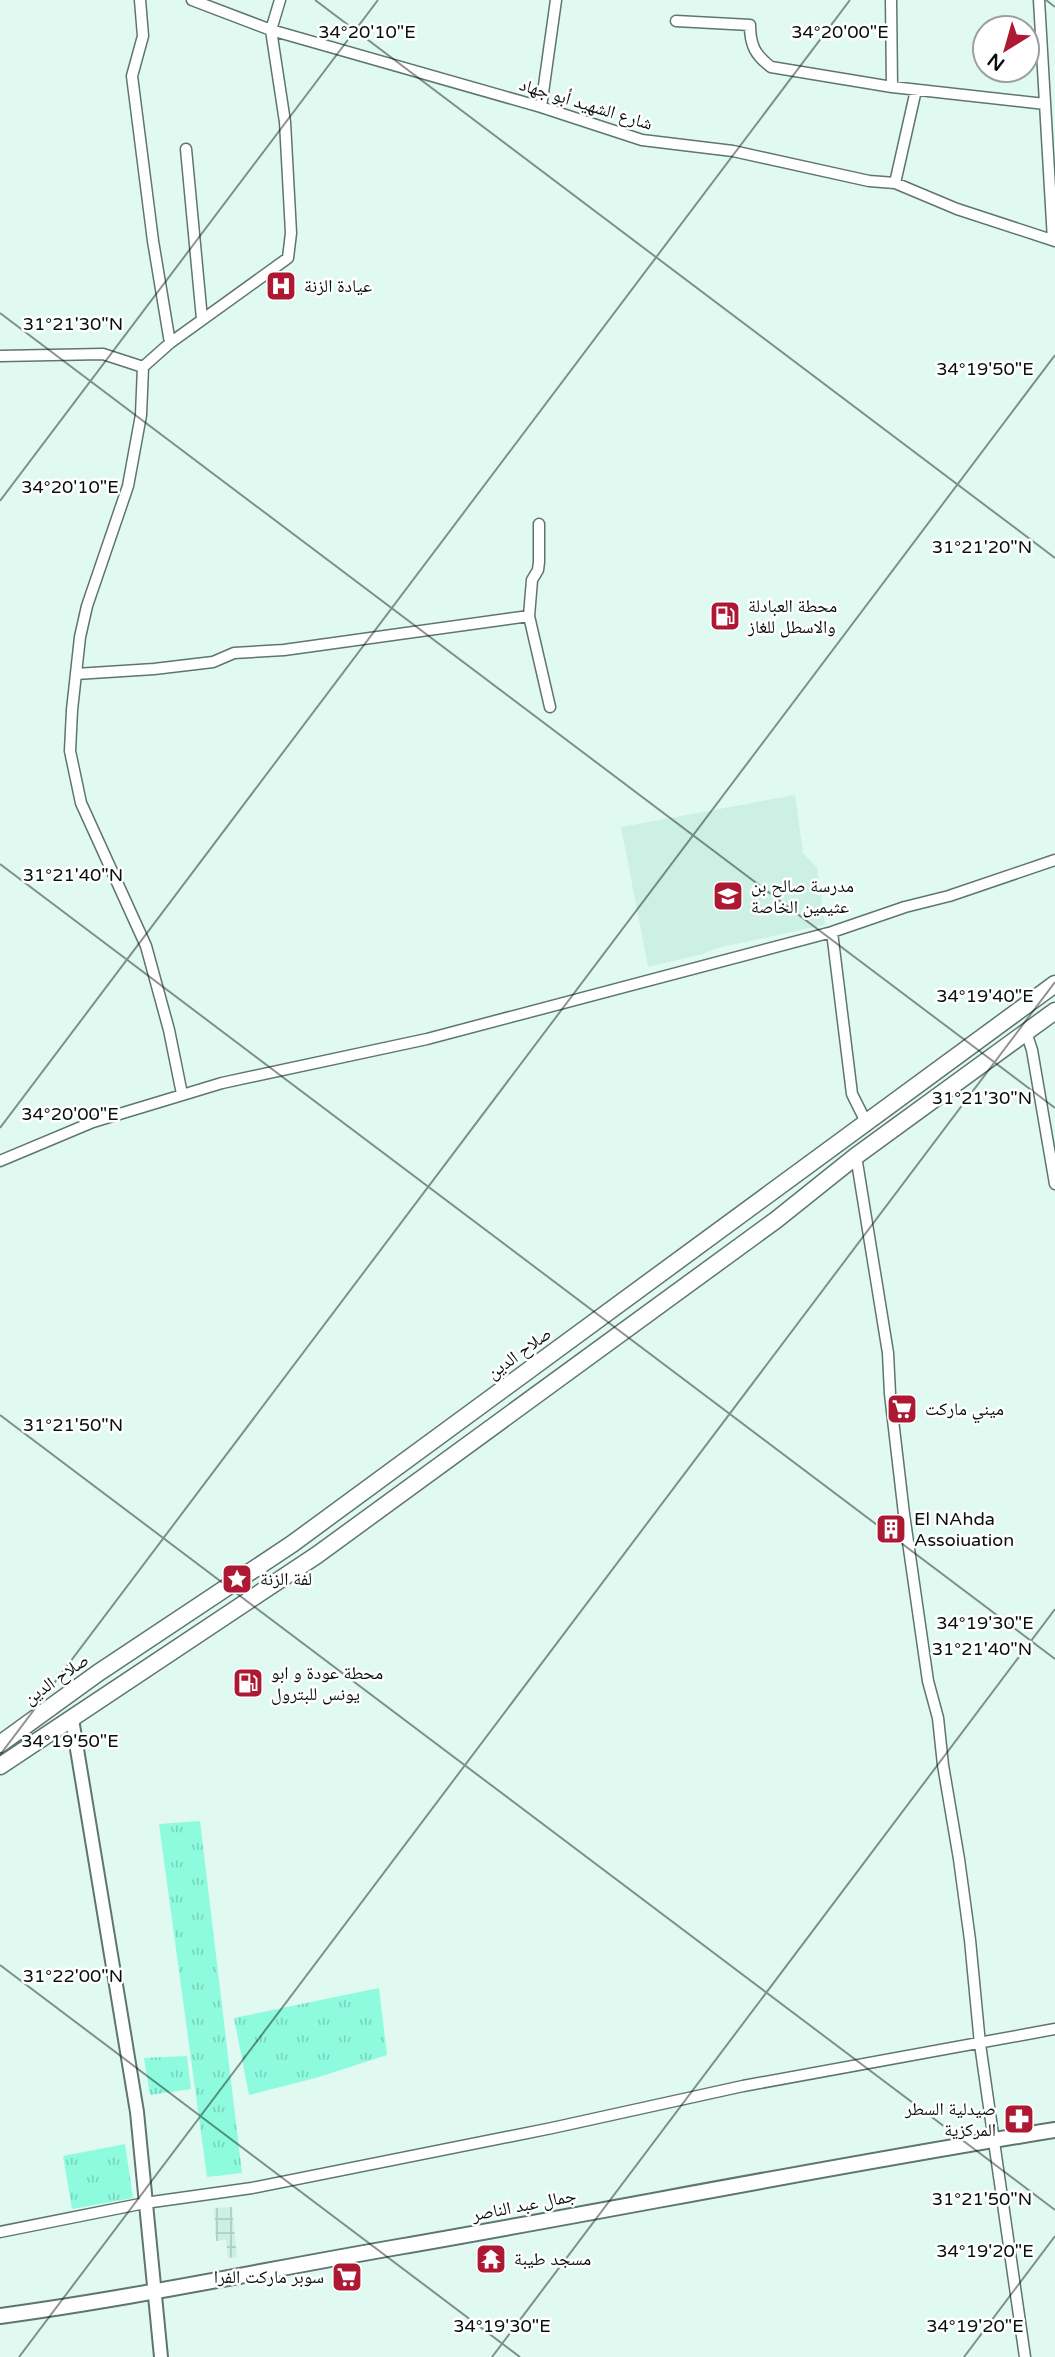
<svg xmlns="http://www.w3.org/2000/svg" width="1055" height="2357" viewBox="0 0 1055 2357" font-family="'Varela Round','Noto Naskh Arabic',sans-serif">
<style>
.built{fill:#cdf0e5}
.industrial{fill:url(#industrial-grid)}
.grass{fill:url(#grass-tufts)}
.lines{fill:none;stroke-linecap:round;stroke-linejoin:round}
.minor-casing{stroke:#5f756f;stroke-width:13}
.tertiary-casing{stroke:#5f756f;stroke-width:16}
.secondary-casing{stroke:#5f756f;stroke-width:18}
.trunk-casing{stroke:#5f756f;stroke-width:19}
.minor{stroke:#fff;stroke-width:10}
.tertiary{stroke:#fff;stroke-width:12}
.secondary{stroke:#fff;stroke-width:14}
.trunk{stroke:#fff;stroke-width:16}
.ticks{fill:none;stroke:#08100e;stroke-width:2;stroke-opacity:0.45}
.labels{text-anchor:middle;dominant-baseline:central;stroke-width:5;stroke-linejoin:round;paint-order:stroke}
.street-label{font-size:18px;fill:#08100e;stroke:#fff}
.poi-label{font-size:18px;fill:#08100e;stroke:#fff;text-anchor:start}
.ticks-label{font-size:18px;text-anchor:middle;fill:#08100e;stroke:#fff;stroke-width:5;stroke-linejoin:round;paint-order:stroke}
</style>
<defs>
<pattern id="industrial-grid" width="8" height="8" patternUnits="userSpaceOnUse" patternTransform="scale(1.75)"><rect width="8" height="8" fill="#cdf0e5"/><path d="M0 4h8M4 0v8" fill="none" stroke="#afcdc3"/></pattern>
<pattern id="grass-tufts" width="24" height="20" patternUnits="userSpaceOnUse" patternTransform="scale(1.75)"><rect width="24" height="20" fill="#8efbdf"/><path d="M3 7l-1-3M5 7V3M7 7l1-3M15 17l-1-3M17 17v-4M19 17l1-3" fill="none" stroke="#79d6be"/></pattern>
</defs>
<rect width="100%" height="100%" fill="#e0faf2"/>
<path class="built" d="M 795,795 L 803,853 L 817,867 L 825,925 L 717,948 L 703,954 L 648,967 L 621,827 Z"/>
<path class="industrial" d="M 232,2207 L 237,2257 L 228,2258 L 226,2240 L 216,2241 L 214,2208 Z"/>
<path class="grass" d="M 200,1821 L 242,2173 L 207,2177 L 159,1824 Z
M 379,1988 L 387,2055 L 319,2077 L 249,2095 L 234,2018 Z
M 187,2056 L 191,2089 L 150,2095 L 144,2058 Z
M 125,2144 L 133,2198 L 72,2209 L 63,2156 Z"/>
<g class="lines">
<g class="minor-casing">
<path id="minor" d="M 140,0 L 143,36 L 132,76 L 153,241 L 170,343
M 192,0 L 271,30 L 541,107 L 642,140 L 733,151 L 869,181 L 895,183 L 957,209 L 1055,241
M 891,0 L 892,87
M 1039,0 L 1053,240
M 676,21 L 750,25 C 750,45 755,55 771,67 L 892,87 L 1045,104
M 541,107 L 556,0
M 186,149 L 202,319
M 895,183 L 916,90
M 0,356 L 103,354 L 143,367
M 539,524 L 539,562 L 538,570 L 532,580 L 529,616 L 550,707
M 76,674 L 154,669 L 213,662 L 234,653 L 284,650 L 529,616
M 832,932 L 852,1094 L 866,1122
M 1026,1032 L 1032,1050 L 1055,1184
M 182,1094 L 169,1030 L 146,946 L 81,803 L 70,751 L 72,710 L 80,637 L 87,606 L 128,486 L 141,415 L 143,367 L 170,343 L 288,258 L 291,233 L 285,122 L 271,30 L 280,0
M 856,1156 L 888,1353 L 890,1394 L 904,1514 L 928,1681 L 938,1718 L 943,1765 L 959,1859 L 970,1940 L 980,2044 L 1025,2357
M 0,1161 L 93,1122 L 222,1083 L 427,1039 L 832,932 L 905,907 L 949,896 L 1055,860
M 0,2232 L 145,2203 L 252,2188 L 552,2128 L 743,2086 L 1055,2029"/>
</g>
<g class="tertiary-casing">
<path id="tertiary" d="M 72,1719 L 137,2112 L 161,2357"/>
</g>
<g class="secondary-casing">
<path id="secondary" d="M 0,2316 C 133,2298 265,2270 398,2247 C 617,2209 835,2165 1055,2130"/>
</g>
<g class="trunk-casing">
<path id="trunk" d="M 0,1744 L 98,1673 L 292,1544 L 1055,984
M 0,1766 L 317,1555 L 776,1220 L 856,1156 L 1055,1011"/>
</g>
<use href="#minor" class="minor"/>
<use href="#tertiary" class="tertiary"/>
<use href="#secondary" class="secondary"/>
<use href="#trunk" class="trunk"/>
</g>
<path class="ticks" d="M 315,0 L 1055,558M 1046,0 L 1055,7M 0,313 L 1055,1108M 0,501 L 378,0M 0,864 L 1055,1659M 0,1128 L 850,0M 0,1415 L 1055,2210M 0,1755 L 1055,355M 0,1965 L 520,2357M 19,2357 L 1055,982M 492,2357 L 1055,1609M 964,2357 L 1055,2236"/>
<defs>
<g id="hospital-square" transform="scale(1.575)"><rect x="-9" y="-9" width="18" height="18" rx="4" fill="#ad1932" stroke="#fff"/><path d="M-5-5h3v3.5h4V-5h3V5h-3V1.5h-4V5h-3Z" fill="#fff"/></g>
<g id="fuel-square" transform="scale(1.575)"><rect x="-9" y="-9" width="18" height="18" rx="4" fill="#ad1932" stroke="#fff"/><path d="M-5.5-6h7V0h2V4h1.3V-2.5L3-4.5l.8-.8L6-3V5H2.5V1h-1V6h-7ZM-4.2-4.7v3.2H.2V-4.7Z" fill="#fff"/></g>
<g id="school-square" transform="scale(1.575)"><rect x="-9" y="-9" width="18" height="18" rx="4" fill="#ad1932" stroke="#fff"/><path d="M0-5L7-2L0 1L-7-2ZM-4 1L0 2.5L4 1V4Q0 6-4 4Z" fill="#fff"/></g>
<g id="supermarket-square" transform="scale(1.575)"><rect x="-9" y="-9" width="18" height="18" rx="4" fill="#ad1932" stroke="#fff"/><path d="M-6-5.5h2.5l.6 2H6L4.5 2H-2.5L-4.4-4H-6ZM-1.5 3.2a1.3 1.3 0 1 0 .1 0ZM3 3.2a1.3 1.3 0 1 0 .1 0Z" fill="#fff"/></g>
<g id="building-square" transform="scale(1.575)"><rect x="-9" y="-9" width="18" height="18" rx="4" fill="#ad1932" stroke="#fff"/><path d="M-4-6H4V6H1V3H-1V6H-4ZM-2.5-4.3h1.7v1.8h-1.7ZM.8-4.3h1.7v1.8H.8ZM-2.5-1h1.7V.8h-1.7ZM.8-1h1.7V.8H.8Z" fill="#fff"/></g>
<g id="sight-square" transform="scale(1.575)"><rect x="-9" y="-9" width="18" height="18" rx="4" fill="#ad1932" stroke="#fff"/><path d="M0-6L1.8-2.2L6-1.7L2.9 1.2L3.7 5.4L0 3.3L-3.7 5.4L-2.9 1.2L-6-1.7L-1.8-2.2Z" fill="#fff"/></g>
<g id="pharmacy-square" transform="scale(1.575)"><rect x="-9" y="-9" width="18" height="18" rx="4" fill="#ad1932" stroke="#fff"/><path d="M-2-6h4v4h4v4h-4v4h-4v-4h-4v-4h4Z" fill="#fff"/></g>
<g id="temple-square" transform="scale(1.575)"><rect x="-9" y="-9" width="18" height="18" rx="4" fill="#ad1932" stroke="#fff"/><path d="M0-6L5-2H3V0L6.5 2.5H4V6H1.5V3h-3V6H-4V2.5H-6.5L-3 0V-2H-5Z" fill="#fff"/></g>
</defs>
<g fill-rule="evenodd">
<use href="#hospital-square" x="281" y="286"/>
<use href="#fuel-square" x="725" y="616"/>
<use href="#school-square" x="728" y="896"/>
<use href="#supermarket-square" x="902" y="1409"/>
<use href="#building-square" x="891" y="1529"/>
<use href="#sight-square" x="237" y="1579"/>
<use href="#fuel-square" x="248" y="1683"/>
<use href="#pharmacy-square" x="1019" y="2119"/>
<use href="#temple-square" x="491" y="2259"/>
<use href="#supermarket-square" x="347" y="2277"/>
</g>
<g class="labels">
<g class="street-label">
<text transform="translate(586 104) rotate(17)">شارع الشهيد أبو جهاد</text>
<text transform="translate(519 1353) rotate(-36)">صلاح الدين</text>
<text transform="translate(56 1679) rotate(-35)">صلاح الدين</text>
<text transform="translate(524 2205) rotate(-11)">جمال عبد الناصر</text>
</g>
<g class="poi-label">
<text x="304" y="286">عيادة الزنة</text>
<text x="748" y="606">محطة العبادلة<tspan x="748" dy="21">والاسطل للغاز</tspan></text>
<text x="751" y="886">مدرسة صالح بن<tspan x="751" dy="21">عثيمين الخاصة</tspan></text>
<text x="925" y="1409">ميني ماركت</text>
<text x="914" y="1519">El NAhda<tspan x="914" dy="21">Assoiuation</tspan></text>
<text x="260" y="1579">لفة الزنة</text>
<text x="271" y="1673">محطة عودة و ابو<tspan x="271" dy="21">يونس للبترول</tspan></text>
<text x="996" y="2109" text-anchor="end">صيدلية السطر<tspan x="996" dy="21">المركزية</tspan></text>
<text x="514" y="2259">مسجد طيبة</text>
<text x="324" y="2277" text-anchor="end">سوبر ماركت الفرا</text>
</g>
</g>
<g class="ticks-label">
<text x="367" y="38">34°20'10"E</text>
<text x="840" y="38">34°20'00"E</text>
<text x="73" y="330">31°21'30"N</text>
<text x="985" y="375">34°19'50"E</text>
<text x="70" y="493">34°20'10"E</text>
<text x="982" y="553">31°21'20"N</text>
<text x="73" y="881">31°21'40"N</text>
<text x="985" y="1002">34°19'40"E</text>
<text x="982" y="1104">31°21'30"N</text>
<text x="70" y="1120">34°20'00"E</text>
<text x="73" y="1431">31°21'50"N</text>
<text x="985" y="1629">34°19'30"E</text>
<text x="982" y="1655">31°21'40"N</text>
<text x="70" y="1747">34°19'50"E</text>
<text x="73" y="1982">31°22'00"N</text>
<text x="982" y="2205">31°21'50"N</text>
<text x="985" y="2257">34°19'20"E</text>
<text x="502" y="2332">34°19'30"E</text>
<text x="975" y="2332">34°19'20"E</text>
</g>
<g transform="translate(1006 49) rotate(217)"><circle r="33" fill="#ffffff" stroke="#9c9f9f" stroke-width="2"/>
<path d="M0-5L12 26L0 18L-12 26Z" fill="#ad1932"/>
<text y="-10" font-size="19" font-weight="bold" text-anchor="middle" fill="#08100e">N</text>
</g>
</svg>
